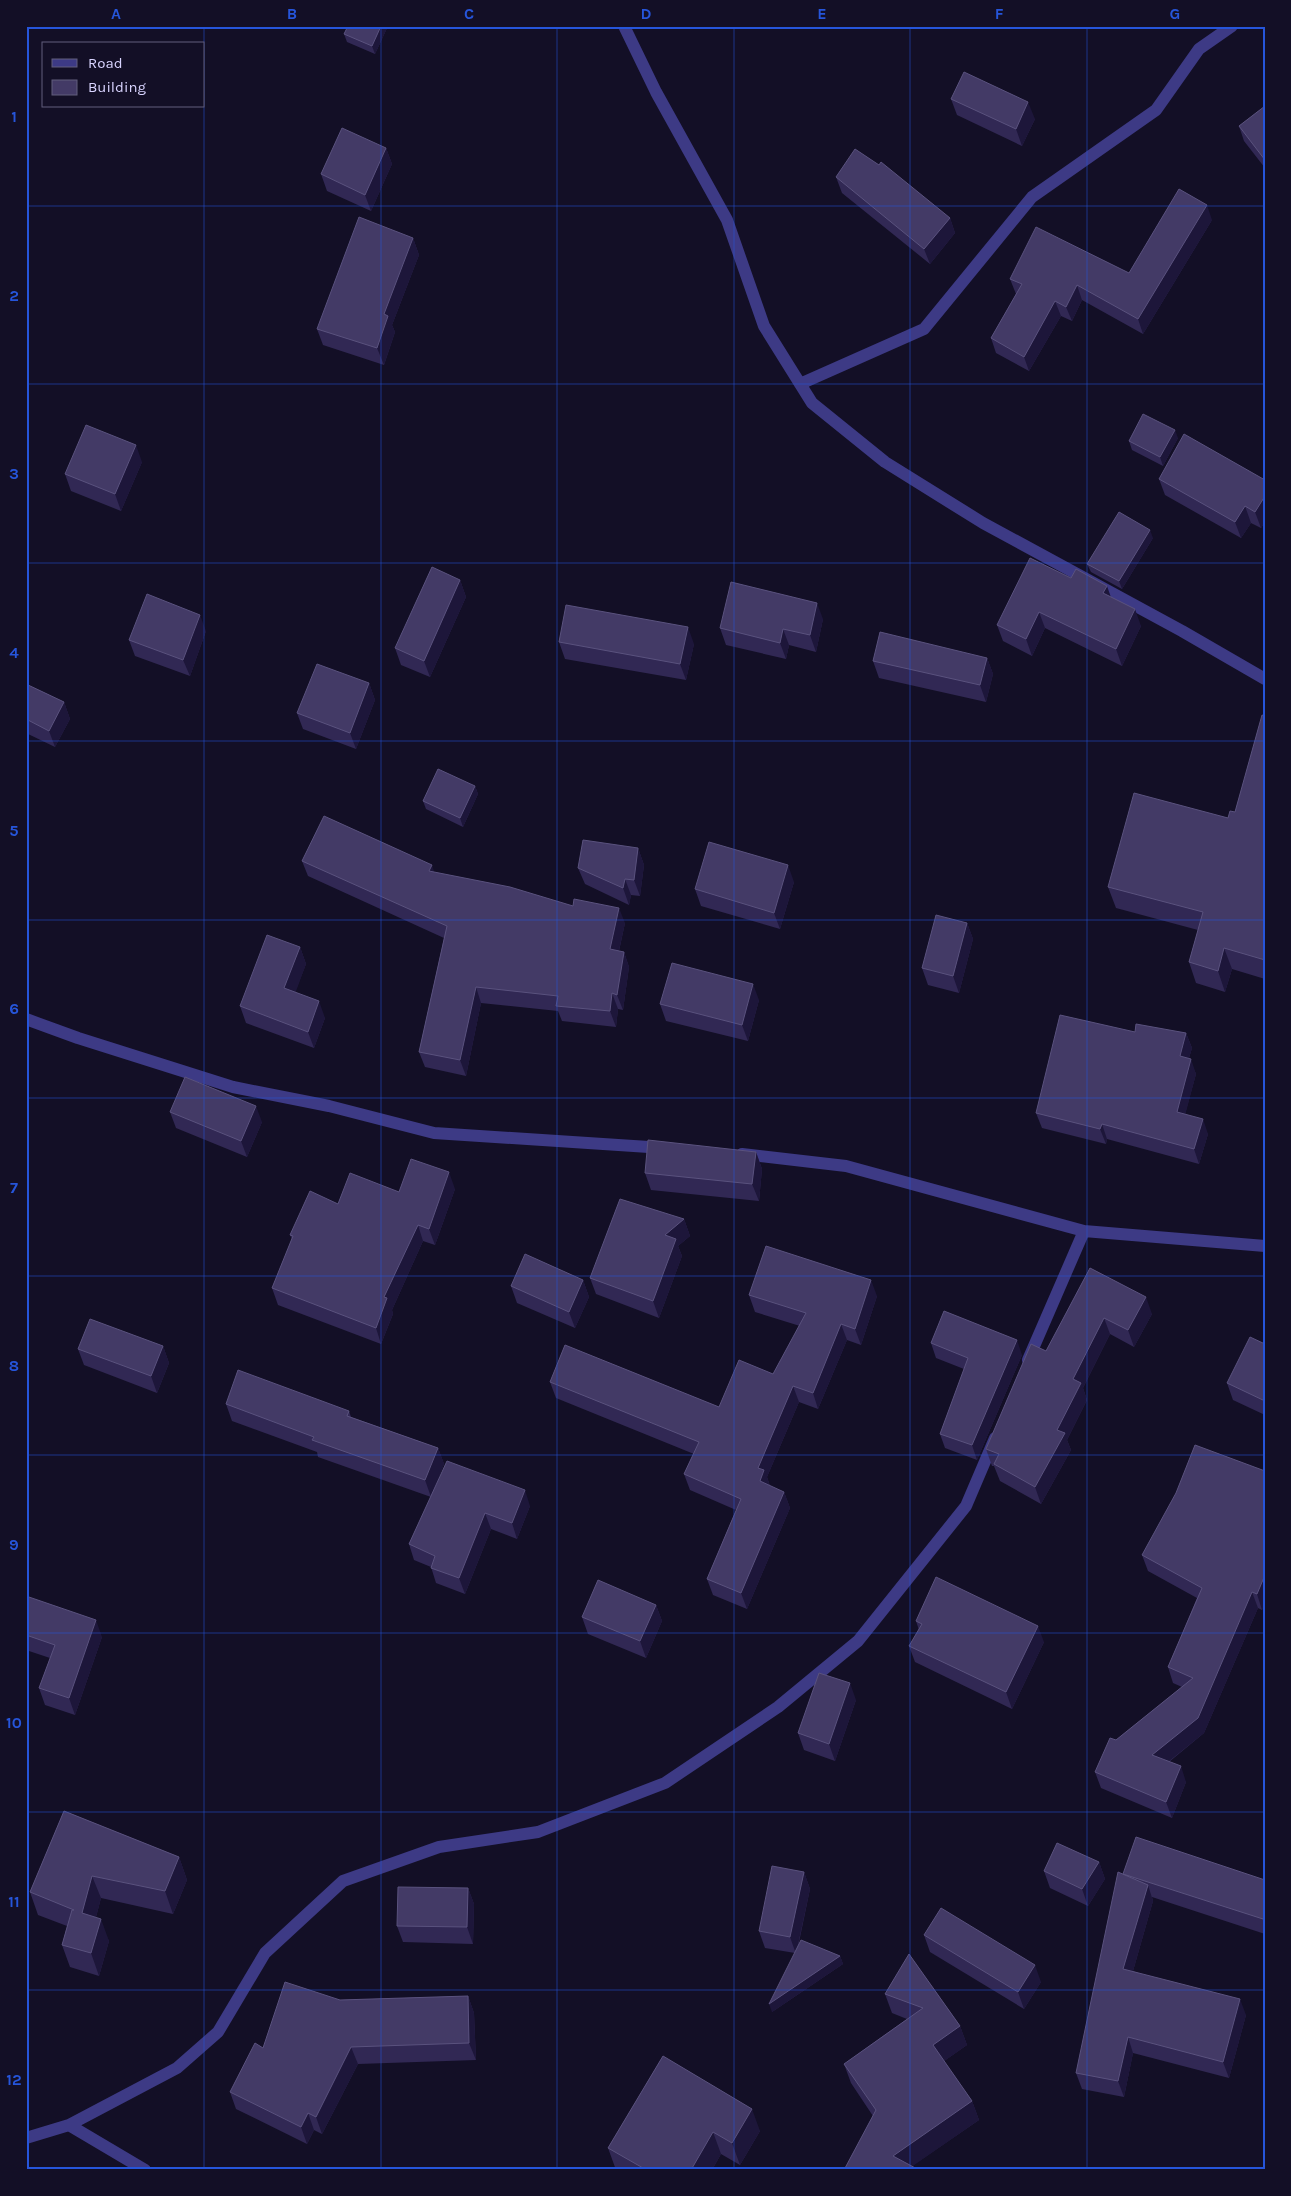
<svg xmlns="http://www.w3.org/2000/svg" width="1291" height="2196" viewBox="0 0 1291 2196" font-family="Karla,sans-serif">
<style>
.lines{fill:none;stroke-linecap:round;stroke-linejoin:round}
.minor{stroke:#3d3a85;stroke-width:12}
.wall{fill:#312854}
.shaded-wall{fill:#1d163a}
.building{fill:#433a66;stroke:#5a527e}
.grid{fill:none;stroke:#2655da;stroke-width:1;stroke-opacity:0.55}
.neatline{fill:none;stroke:#2655da;stroke-width:2}
.grid-label{font-size:16px;text-anchor:middle;font-weight:bold;fill:#2655da}
</style>
<rect width="100%" height="100%" fill="#130f26"/>
<g class="lines">
<path class="minor" d="M 624,26 L 656,92 L 727,220 L 764,326 L 812,403 L 885,462 L 983,523 L 1182,631 L 1265,679
M 800,384 L 924,329 L 1032,197 L 1156,110 L 1199,49 L 1232,26
M 26,1019 L 78,1038 L 233,1087 L 329,1106 L 434,1133 L 664,1148
M 742,1154 L 846,1166 L 1084,1231 L 1265,1246
M 1028,1360 L 1084,1231
M 69,2125 L 145,2170
M 26,2138 L 69,2125 L 177,2068 L 218,2032 L 265,1953 L 343,1881 L 439,1847 L 538,1832 L 665,1783 L 778,1707 L 858,1641 L 966,1506 L 995,1438"/>
</g>
<path class="wall" d="M 348,26 L 388,26 L 375,54 L 347,42 L 344,34 Z
M 951,99 L 1035,119 L 1022,146 L 957,115 Z
M 1265,106 L 1265,168 L 1244,141 L 1239,126 Z
M 386,148 L 392,164 L 371,211 L 327,191 L 321,174 Z
M 836,177 L 950,218 L 955,233 L 930,264 L 842,193 Z
M 1212,220 L 1143,334 L 1082,300 L 1072,321 L 1061,316 L 1029,371 L 996,353 L 991,338 L 1016,294 L 1010,279 L 1129,273 Z
M 413,238 L 419,255 L 392,325 L 395,332 L 384,365 L 323,345 L 317,329 Z
M 1178,438 L 1163,466 L 1132,450 L 1129,441 Z
M 142,462 L 121,511 L 71,491 L 65,474 Z
M 1159,479 L 1265,480 L 1265,522 L 1261,528 L 1251,523 L 1241,538 L 1165,495 Z
M 1153,538 L 1122,589 L 1091,572 L 1087,564 Z
M 1071,578 L 1111,598 L 1141,626 L 1122,666 L 1045,628 L 1032,656 L 1003,641 L 997,625 Z
M 460,580 L 466,597 L 430,677 L 401,665 L 395,648 Z
M 823,619 L 816,652 L 789,645 L 786,659 L 726,645 L 720,628 Z
M 206,631 L 190,676 L 135,656 L 129,640 Z
M 559,642 L 694,644 L 686,680 L 565,659 Z
M 987,658 L 993,674 L 986,702 L 879,678 L 873,661 Z
M 369,683 L 375,700 L 356,749 L 303,729 L 297,713 Z
M 26,684 L 64,702 L 70,719 L 55,747 L 26,733 Z
M 1265,716 L 1265,979 L 1232,969 L 1225,992 L 1196,983 L 1189,962 L 1198,930 L 1116,908 L 1108,887 L 1228,818 L 1235,812 Z
M 475,786 L 478,794 L 463,827 L 426,809 L 423,801 Z
M 638,848 L 644,865 L 640,896 L 631,895 L 629,905 L 585,884 L 578,868 Z
M 302,861 L 434,872 L 625,923 L 619,951 L 624,952 L 629,967 L 623,1010 L 618,1009 L 616,1027 L 562,1021 L 558,1011 L 481,1003 L 466,1076 L 425,1067 L 419,1052 L 444,938 L 308,876 Z
M 794,882 L 780,929 L 701,906 L 695,889 Z
M 967,923 L 973,939 L 959,993 L 928,985 L 922,968 Z
M 300,947 L 306,964 L 295,992 L 325,1018 L 314,1048 L 246,1023 L 240,1006 Z
M 759,1000 L 748,1041 L 666,1021 L 660,1004 Z
M 1135,1032 L 1186,1033 L 1192,1048 L 1189,1058 L 1196,1074 L 1185,1114 L 1208,1134 L 1199,1164 L 1107,1139 L 1106,1144 L 1042,1128 L 1036,1113 Z
M 170,1112 L 262,1122 L 247,1157 L 176,1128 Z
M 756,1152 L 762,1169 L 759,1201 L 651,1190 L 645,1173 Z
M 455,1189 L 435,1245 L 423,1241 L 392,1310 L 393,1314 L 381,1344 L 278,1305 L 272,1288 L 292,1239 L 290,1235 L 338,1204 L 399,1192 Z
M 684,1219 L 690,1236 L 678,1246 L 682,1256 L 659,1318 L 596,1294 L 590,1278 Z
M 1090,1268 L 1152,1314 L 1134,1347 L 1110,1334 L 1083,1388 L 1087,1400 L 1067,1440 L 1071,1450 L 1041,1504 L 1000,1481 L 994,1466 L 992,1466 L 986,1449 L 1046,1351 Z
M 583,1280 L 589,1297 L 575,1328 L 517,1303 L 511,1286 Z
M 749,1295 L 877,1296 L 861,1345 L 847,1340 L 818,1409 L 799,1402 L 767,1477 L 770,1486 L 784,1492 L 790,1508 L 747,1609 L 713,1595 L 707,1579 L 736,1510 L 690,1490 L 684,1474 L 694,1454 L 556,1398 L 550,1382 L 719,1407 L 773,1374 L 800,1326 L 755,1312 Z
M 931,1343 L 1022,1355 L 977,1460 L 945,1448 L 940,1434 L 964,1369 L 936,1358 Z
M 1265,1344 L 1265,1415 L 1233,1400 L 1227,1383 Z
M 163,1346 L 169,1363 L 157,1393 L 84,1365 L 78,1349 Z
M 226,1404 L 349,1411 L 351,1417 L 438,1448 L 444,1464 L 434,1489 L 530,1506 L 517,1539 L 491,1529 L 465,1594 L 436,1583 L 431,1567 L 414,1560 L 409,1544 L 431,1497 L 318,1457 L 317,1452 L 232,1421 Z
M 1265,1471 L 1265,1604 L 1262,1610 L 1258,1608 L 1204,1733 L 1169,1762 L 1186,1782 L 1172,1818 L 1101,1788 L 1095,1772 L 1116,1740 L 1182,1687 L 1173,1683 L 1168,1667 L 1197,1598 L 1148,1571 L 1142,1555 Z
M 26,1596 L 102,1637 L 75,1715 L 45,1705 L 39,1688 L 50,1658 L 26,1650 Z
M 656,1605 L 662,1621 L 646,1658 L 588,1634 L 582,1617 Z
M 916,1621 L 1044,1642 L 1012,1709 L 915,1662 L 909,1646 L 919,1630 Z
M 856,1700 L 835,1761 L 804,1750 L 798,1733 Z
M 64,1811 L 179,1857 L 187,1880 L 173,1914 L 101,1898 L 96,1917 L 109,1941 L 99,1976 L 70,1967 L 62,1945 L 67,1926 L 38,1915 L 30,1892 Z
M 1099,1862 L 1105,1879 L 1088,1906 L 1050,1888 L 1044,1871 Z
M 804,1872 L 810,1889 L 798,1947 L 840,1956 L 843,1964 L 772,2012 L 795,1953 L 765,1948 L 759,1931 Z
M 1123,1874 L 1265,1880 L 1265,1934 L 1152,1897 L 1153,1901 L 1133,1971 L 1246,2015 L 1229,2078 L 1133,2053 L 1124,2097 L 1082,2089 L 1076,2073 Z
M 468,1888 L 474,1904 L 473,1944 L 403,1942 L 397,1926 Z
M 924,1935 L 1041,1982 L 1024,2009 L 930,1952 Z
M 909,1954 L 960,2026 L 967,2045 L 944,2061 L 972,2101 L 979,2120 L 912,2166 L 844,2170 L 873,2116 L 851,2083 L 844,2064 L 907,2019 L 892,2013 L 885,1994 Z
M 468,1996 L 474,2013 L 476,2060 L 358,2064 L 322,2134 L 314,2130 L 307,2144 L 236,2109 L 230,2092 L 263,2048 L 340,2000 Z
M 663,2056 L 760,2131 L 740,2165 L 721,2154 L 712,2170 L 616,2170 L 608,2148 Z"/>
<path class="shaded-wall" d="M 381,26 L 388,26 L 375,54 L 372,46 Z
M 1028,102 L 1035,119 L 1022,146 L 1016,129 Z
M 386,148 L 392,164 L 371,211 L 365,195 Z
M 1207,205 L 1212,220 L 1143,334 L 1138,319 Z
M 950,218 L 955,233 L 930,264 L 924,249 Z
M 413,238 L 419,255 L 392,325 L 395,332 L 384,365 L 377,348 L 384,314 Z
M 1077,285 L 1082,300 L 1072,321 L 1066,307 Z
M 1055,301 L 1061,316 L 1029,371 L 1024,357 Z
M 1175,430 L 1178,438 L 1163,466 L 1160,457 Z
M 136,445 L 142,462 L 121,511 L 115,494 Z
M 1265,496 L 1265,522 L 1261,528 L 1255,512 Z
M 1245,506 L 1251,523 L 1241,538 L 1235,522 Z
M 1150,530 L 1153,538 L 1122,589 L 1119,581 Z
M 460,580 L 466,597 L 430,677 L 424,661 Z
M 1107,586 L 1113,603 L 1103,593 Z
M 817,603 L 823,619 L 816,652 L 810,635 Z
M 1135,609 L 1141,626 L 1122,666 L 1116,649 Z
M 1039,612 L 1045,628 L 1032,656 L 1026,639 Z
M 200,615 L 206,631 L 190,676 L 183,660 Z
M 688,627 L 694,644 L 686,680 L 680,664 Z
M 783,629 L 789,645 L 786,659 L 780,643 Z
M 987,658 L 993,674 L 986,702 L 980,685 Z
M 369,683 L 375,700 L 356,749 L 350,733 Z
M 64,702 L 70,719 L 55,747 L 49,731 Z
M 475,786 L 478,794 L 463,827 L 460,818 Z
M 638,848 L 644,865 L 640,896 L 634,880 Z
M 432,865 L 437,881 L 429,871 Z
M 788,865 L 794,882 L 780,929 L 774,913 Z
M 625,879 L 631,895 L 629,905 L 623,888 Z
M 619,908 L 625,923 L 616,964 L 610,949 Z
M 967,923 L 973,939 L 959,993 L 953,976 Z
M 300,947 L 306,964 L 291,1005 L 284,988 Z
M 1224,948 L 1232,969 L 1225,992 L 1218,971 Z
M 624,952 L 629,967 L 623,1010 L 617,995 Z
M 753,984 L 759,1000 L 748,1041 L 742,1025 Z
M 476,987 L 481,1003 L 466,1076 L 460,1060 Z
M 612,993 L 618,1009 L 616,1027 L 610,1011 Z
M 319,1001 L 325,1018 L 314,1048 L 308,1032 Z
M 1186,1033 L 1192,1048 L 1185,1071 L 1180,1056 Z
M 1191,1059 L 1196,1074 L 1182,1127 L 1177,1112 Z
M 256,1106 L 262,1122 L 247,1157 L 241,1141 Z
M 1203,1119 L 1208,1134 L 1199,1164 L 1194,1149 Z
M 1102,1124 L 1107,1139 L 1106,1144 L 1100,1129 Z
M 756,1152 L 762,1169 L 759,1201 L 752,1184 Z
M 449,1172 L 455,1189 L 435,1245 L 429,1229 Z
M 684,1219 L 690,1236 L 678,1246 L 682,1256 L 659,1318 L 653,1301 L 665,1235 Z
M 418,1225 L 423,1241 L 392,1310 L 393,1314 L 381,1344 L 376,1328 L 384,1297 Z
M 583,1280 L 589,1297 L 575,1328 L 569,1312 Z
M 871,1280 L 877,1296 L 861,1345 L 855,1329 Z
M 1146,1297 L 1152,1314 L 1134,1347 L 1128,1330 Z
M 1104,1318 L 1110,1334 L 1083,1388 L 1087,1400 L 1067,1440 L 1071,1450 L 1041,1504 L 1035,1487 L 1057,1430 L 1073,1379 Z
M 841,1324 L 847,1340 L 818,1409 L 813,1393 Z
M 1017,1340 L 1022,1355 L 977,1460 L 972,1445 Z
M 163,1346 L 169,1363 L 157,1393 L 151,1376 Z
M 793,1386 L 799,1402 L 767,1477 L 770,1486 L 760,1481 L 758,1468 Z
M 438,1448 L 444,1464 L 431,1497 L 425,1480 Z
M 525,1490 L 530,1506 L 517,1539 L 512,1523 Z
M 784,1492 L 790,1508 L 747,1609 L 741,1593 Z
M 485,1513 L 491,1529 L 465,1594 L 459,1578 Z
M 1265,1575 L 1265,1604 L 1262,1610 L 1257,1594 Z
M 1252,1592 L 1258,1608 L 1204,1733 L 1158,1770 L 1152,1755 Z
M 656,1605 L 662,1621 L 646,1658 L 640,1641 Z
M 96,1620 L 102,1637 L 75,1715 L 69,1698 Z
M 1038,1626 L 1044,1642 L 1012,1709 L 1006,1692 Z
M 850,1683 L 856,1700 L 835,1761 L 829,1744 Z
M 1181,1766 L 1186,1782 L 1172,1818 L 1166,1802 Z
M 179,1857 L 187,1880 L 173,1914 L 165,1891 Z
M 1099,1862 L 1105,1879 L 1088,1906 L 1082,1889 Z
M 804,1872 L 810,1889 L 796,1954 L 790,1937 Z
M 92,1876 L 101,1898 L 91,1936 L 82,1913 Z
M 1148,1885 L 1153,1901 L 1129,1985 L 1123,1969 Z
M 468,1888 L 474,1904 L 473,1944 L 467,1927 Z
M 1265,1913 L 1265,1924 L 1263,1919 Z
M 101,1919 L 109,1941 L 99,1976 L 91,1953 Z
M 840,1956 L 843,1964 L 772,2012 L 769,2004 Z
M 1035,1965 L 1041,1982 L 1024,2009 L 1018,1992 Z
M 468,1996 L 474,2013 L 476,2060 L 469,2043 Z
M 1240,1999 L 1246,2015 L 1229,2078 L 1223,2062 Z
M 960,2026 L 967,2045 L 940,2064 L 933,2045 Z
M 1128,2037 L 1133,2053 L 1124,2097 L 1118,2081 Z
M 351,2047 L 358,2064 L 322,2134 L 316,2117 Z
M 972,2101 L 979,2120 L 907,2170 L 893,2156 Z
M 752,2109 L 760,2131 L 740,2165 L 732,2143 Z
M 308,2113 L 314,2130 L 307,2144 L 301,2127 Z
M 713,2132 L 721,2154 L 712,2170 L 691,2170 Z"/>
<path class="building" d="M 348,26 L 381,26 L 372,46 L 344,34 Z
M 964,72 L 1028,102 L 1016,129 L 951,99 Z
M 1265,106 L 1265,160 L 1239,126 Z
M 342,128 L 386,148 L 365,195 L 321,174 Z
M 855,149 L 879,165 L 881,162 L 950,218 L 924,249 L 836,177 Z
M 1179,189 L 1207,205 L 1138,319 L 1077,285 L 1066,307 L 1055,301 L 1024,357 L 991,338 L 1022,284 L 1010,279 L 1036,227 L 1129,273 Z
M 359,217 L 413,238 L 384,314 L 388,316 L 377,348 L 317,329 Z
M 1143,414 L 1175,430 L 1160,457 L 1129,441 Z
M 86,425 L 136,445 L 115,494 L 65,474 Z
M 1184,434 L 1265,480 L 1265,496 L 1255,512 L 1245,506 L 1235,522 L 1159,479 Z
M 1119,512 L 1150,530 L 1119,581 L 1087,564 Z
M 1030,558 L 1071,578 L 1076,569 L 1107,586 L 1103,593 L 1135,609 L 1116,649 L 1039,612 L 1026,639 L 997,625 Z
M 432,567 L 460,580 L 424,661 L 395,648 Z
M 731,582 L 817,603 L 810,635 L 783,629 L 780,643 L 720,628 Z
M 147,594 L 200,615 L 183,660 L 129,640 Z
M 566,605 L 688,627 L 680,664 L 559,642 Z
M 880,632 L 987,658 L 980,685 L 873,661 Z
M 317,664 L 369,683 L 350,733 L 297,713 Z
M 26,684 L 64,702 L 49,731 L 26,719 Z
M 1262,715 L 1265,716 L 1265,960 L 1224,948 L 1218,971 L 1189,962 L 1203,912 L 1108,887 L 1134,793 L 1228,818 L 1230,811 L 1235,812 Z
M 438,769 L 475,786 L 460,818 L 423,801 Z
M 324,816 L 432,865 L 429,871 L 510,887 L 573,906 L 574,899 L 619,908 L 610,949 L 624,952 L 617,995 L 612,993 L 610,1011 L 556,1006 L 558,996 L 476,987 L 460,1060 L 419,1052 L 447,926 L 302,861 Z
M 583,840 L 638,848 L 634,880 L 625,879 L 623,888 L 578,868 Z
M 709,842 L 788,865 L 774,913 L 695,889 Z
M 936,915 L 967,923 L 953,976 L 922,968 Z
M 267,935 L 300,947 L 284,988 L 319,1001 L 308,1032 L 240,1006 Z
M 672,963 L 753,984 L 742,1025 L 660,1004 Z
M 1060,1015 L 1135,1032 L 1136,1024 L 1186,1033 L 1180,1056 L 1191,1059 L 1177,1112 L 1203,1119 L 1194,1149 L 1102,1124 L 1100,1129 L 1036,1113 Z
M 185,1077 L 256,1106 L 241,1141 L 170,1112 Z
M 648,1140 L 756,1152 L 752,1184 L 645,1173 Z
M 411,1159 L 449,1172 L 429,1229 L 418,1225 L 384,1297 L 387,1298 L 376,1328 L 272,1288 L 293,1236 L 290,1235 L 310,1191 L 338,1204 L 350,1173 L 399,1192 Z
M 620,1199 L 684,1219 L 665,1235 L 676,1239 L 653,1301 L 590,1278 Z
M 766,1246 L 871,1280 L 855,1329 L 841,1324 L 813,1393 L 793,1386 L 758,1468 L 764,1470 L 760,1481 L 784,1492 L 741,1593 L 707,1579 L 741,1499 L 684,1474 L 699,1442 L 550,1382 L 565,1345 L 719,1407 L 739,1360 L 773,1374 L 806,1313 L 749,1295 Z
M 525,1254 L 583,1280 L 569,1312 L 511,1286 Z
M 1090,1268 L 1146,1297 L 1128,1330 L 1104,1318 L 1073,1379 L 1081,1383 L 1057,1430 L 1065,1433 L 1035,1487 L 994,1464 L 999,1454 L 986,1449 L 1031,1344 L 1046,1351 Z
M 944,1311 L 1017,1340 L 972,1445 L 940,1434 L 968,1358 L 931,1343 Z
M 90,1319 L 163,1346 L 151,1376 L 78,1349 Z
M 1250,1337 L 1265,1344 L 1265,1401 L 1227,1383 Z
M 238,1370 L 349,1411 L 347,1416 L 438,1448 L 425,1480 L 312,1440 L 314,1437 L 226,1404 Z
M 1195,1445 L 1265,1471 L 1265,1575 L 1257,1594 L 1252,1592 L 1198,1718 L 1152,1755 L 1181,1766 L 1166,1802 L 1095,1772 L 1110,1738 L 1116,1740 L 1193,1678 L 1168,1667 L 1202,1588 L 1142,1555 L 1176,1493 Z
M 447,1461 L 525,1490 L 512,1523 L 485,1513 L 459,1578 L 431,1568 L 435,1556 L 409,1544 Z
M 936,1577 L 1038,1626 L 1006,1692 L 909,1646 L 922,1624 L 916,1621 Z
M 598,1580 L 656,1605 L 640,1641 L 582,1617 Z
M 26,1596 L 96,1620 L 69,1698 L 39,1688 L 55,1645 L 26,1635 Z
M 819,1673 L 850,1683 L 829,1744 L 798,1733 Z
M 64,1811 L 179,1857 L 165,1891 L 92,1876 L 82,1913 L 101,1919 L 91,1953 L 62,1945 L 72,1910 L 74,1910 L 30,1892 Z
M 1136,1837 L 1265,1880 L 1265,1913 L 1263,1919 L 1123,1874 Z
M 1057,1843 L 1099,1862 L 1082,1889 L 1044,1871 Z
M 772,1866 L 804,1872 L 790,1937 L 759,1931 Z
M 1118,1872 L 1148,1885 L 1123,1969 L 1240,1999 L 1223,2062 L 1128,2037 L 1118,2081 L 1076,2073 Z
M 398,1887 L 468,1888 L 467,1927 L 397,1926 Z
M 941,1908 L 1035,1965 L 1018,1992 L 924,1935 Z
M 801,1940 L 840,1956 L 769,2004 Z
M 909,1954 L 960,2026 L 933,2045 L 972,2101 L 893,2156 L 919,2170 L 844,2170 L 876,2110 L 844,2064 L 923,2008 L 885,1994 Z
M 285,1982 L 340,2000 L 468,1996 L 469,2043 L 351,2047 L 316,2117 L 308,2113 L 301,2127 L 230,2092 L 255,2043 L 263,2048 Z
M 663,2056 L 752,2109 L 732,2143 L 713,2132 L 691,2170 L 642,2170 L 643,2168 L 608,2148 Z"/>
<path class="grid" d="M 204,26 L 204,2170M 381,26 L 381,2170M 557,26 L 557,2170M 734,26 L 734,2170M 910,26 L 910,2170M 1087,26 L 1087,2170M 26,206 L 1265,206M 26,384 L 1265,384M 26,563 L 1265,563M 26,741 L 1265,741M 26,920 L 1265,920M 26,1098 L 1265,1098M 26,1276 L 1265,1276M 26,1455 L 1265,1455M 26,1633 L 1265,1633M 26,1812 L 1265,1812M 26,1990 L 1265,1990"/>
<rect width="1291" height="2196" fill="none" stroke="#130f26" stroke-width="55"/>
<rect x="42" y="42" width="162" height="65" fill="#130f26" stroke="#625e7d"/>
<rect x="52" y="59" width="25" height="8" fill="#3d3a85" stroke="#625e7d"/>
<text x="88" y="68" font-size="15" fill="#d9d4ff">Road</text>
<rect x="52" y="80" width="25" height="15" fill="#433a66" stroke="#625e7d"/>
<text x="88" y="92" font-size="15" fill="#d9d4ff">Building</text>
<rect x="28" y="28" width="1236" height="2140" class="neatline"/>
<g class="grid-label">
<text x="116" y="19">A</text>
<text x="292" y="19">B</text>
<text x="469" y="19">C</text>
<text x="646" y="19">D</text>
<text x="822" y="19">E</text>
<text x="999" y="19">F</text>
<text x="1175" y="19">G</text>
<text x="14" y="122">1</text>
<text x="14" y="301">2</text>
<text x="14" y="479">3</text>
<text x="14" y="658">4</text>
<text x="14" y="836">5</text>
<text x="14" y="1014">6</text>
<text x="14" y="1193">7</text>
<text x="14" y="1371">8</text>
<text x="14" y="1550">9</text>
<text x="14" y="1728">10</text>
<text x="14" y="1907">11</text>
<text x="14" y="2085">12</text>
</g>
</svg>
